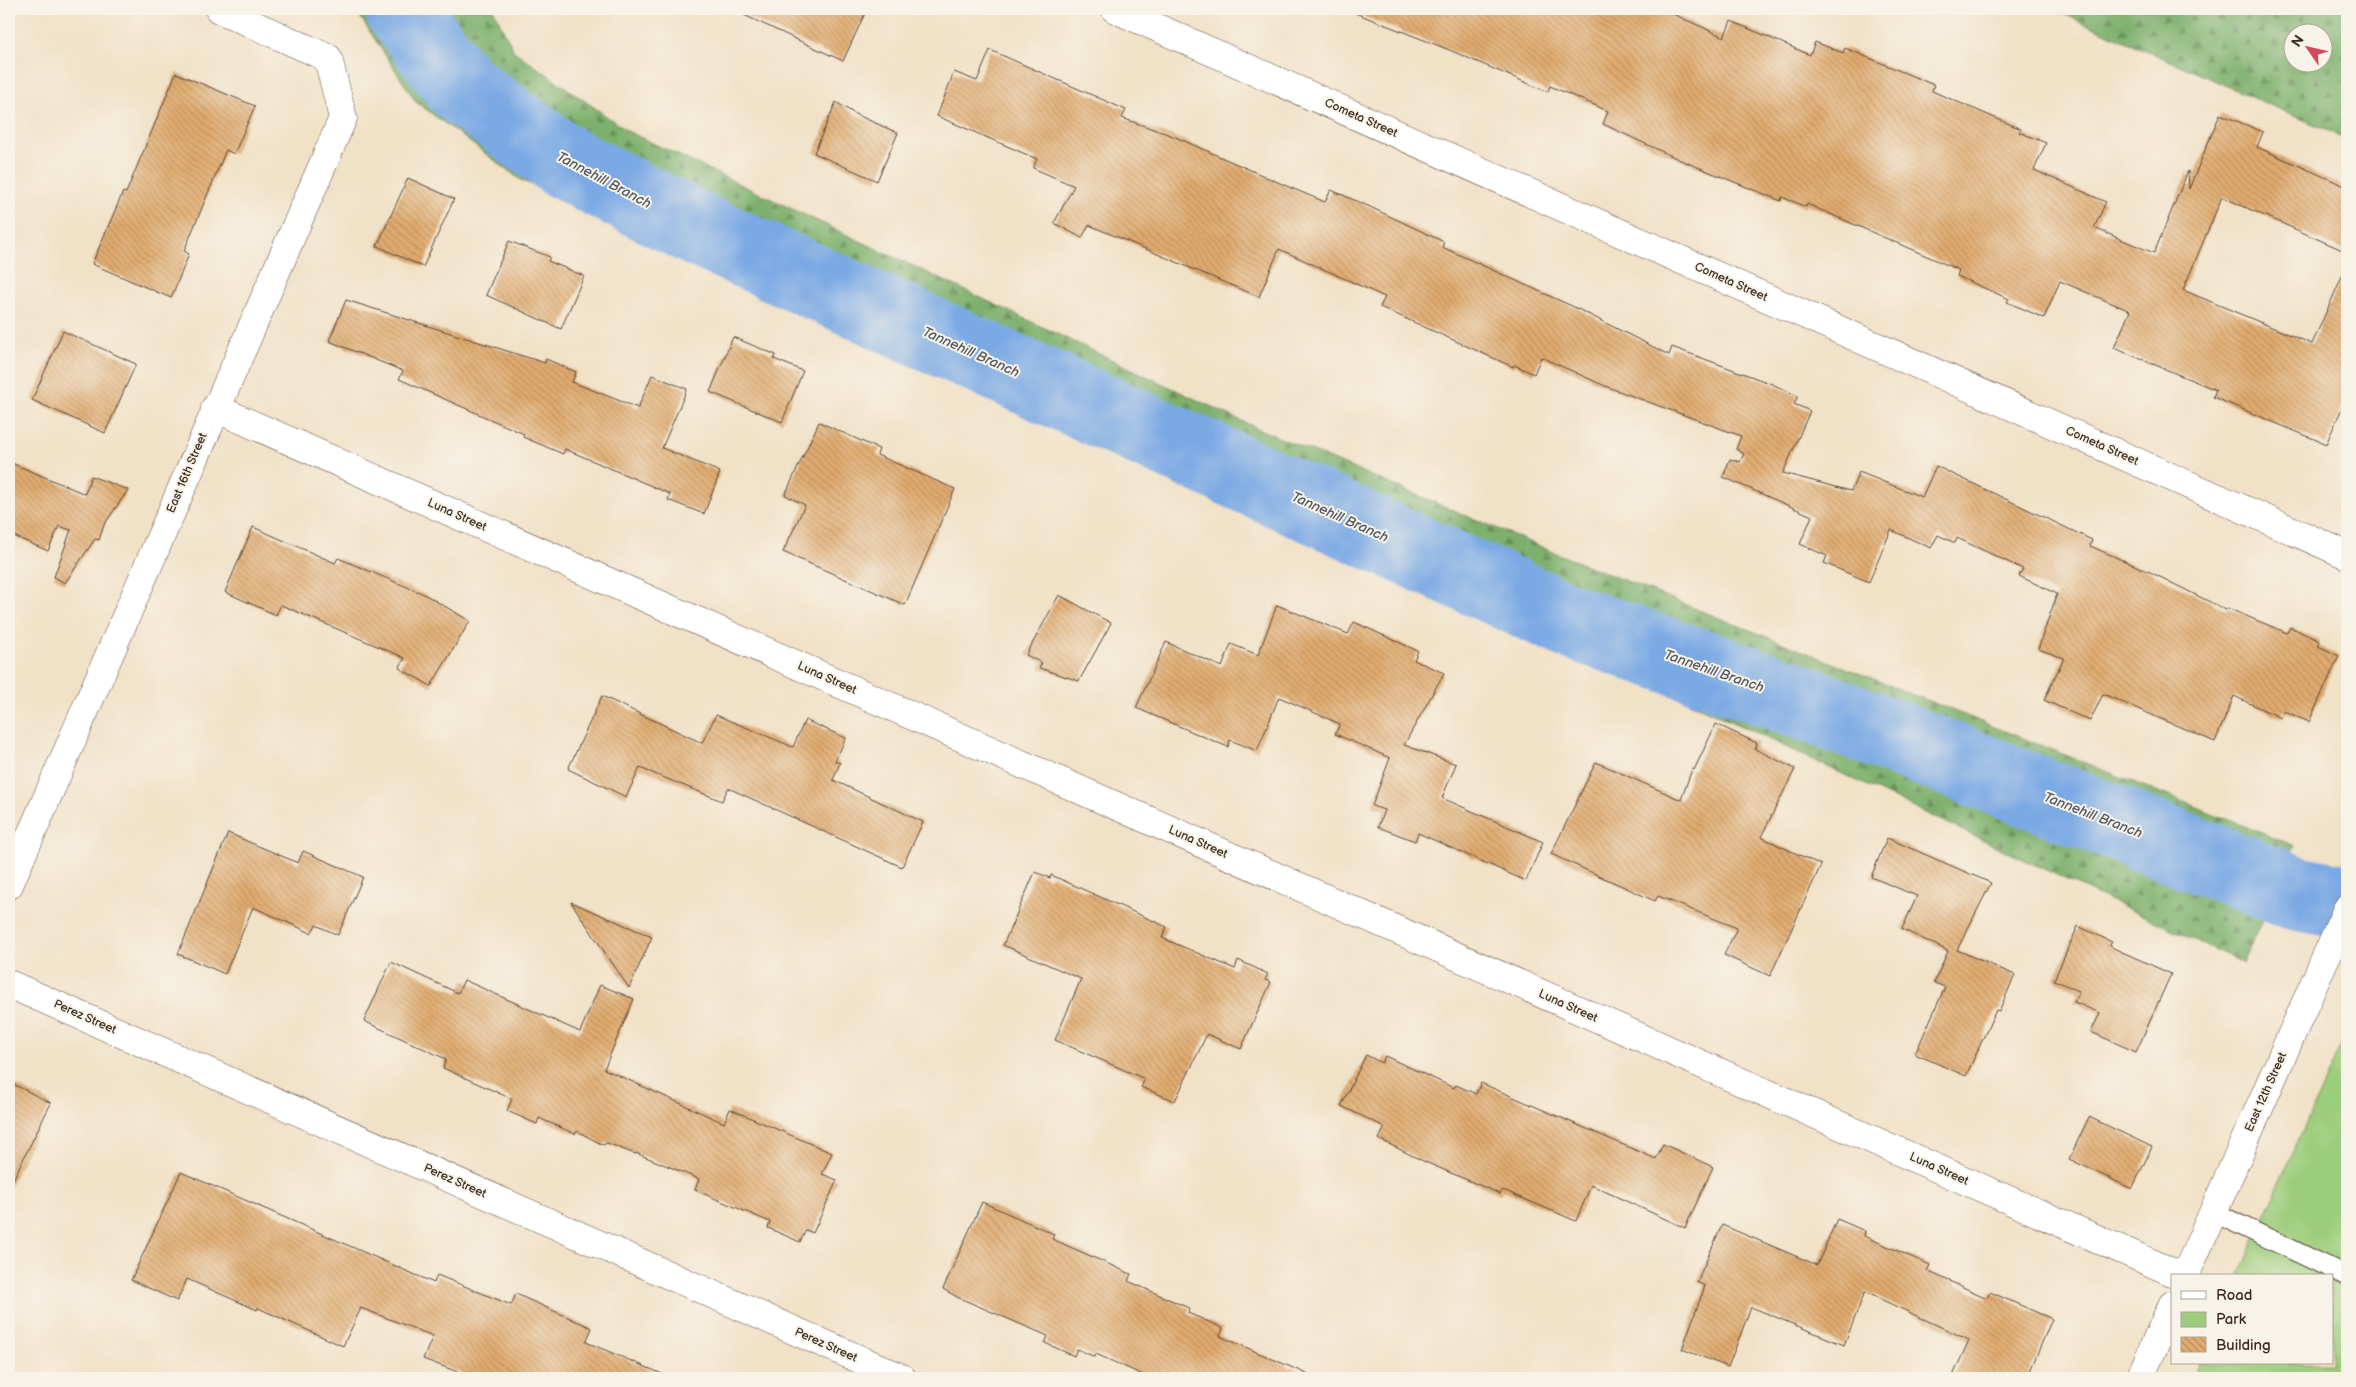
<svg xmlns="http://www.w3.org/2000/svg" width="2356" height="1387" viewBox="0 0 2356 1387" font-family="'Balsamiq Sans',sans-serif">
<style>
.forest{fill:url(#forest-firs);stroke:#5c6d45;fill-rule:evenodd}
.park{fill:#9ccd7c;stroke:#6c7c4d}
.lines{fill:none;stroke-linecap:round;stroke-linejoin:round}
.river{stroke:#7aa9e4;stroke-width:75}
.building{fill:url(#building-back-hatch)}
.lane-casing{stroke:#564537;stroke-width:21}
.street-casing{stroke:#564537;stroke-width:29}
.secondary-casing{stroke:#564537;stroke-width:29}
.lane{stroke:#fff;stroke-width:19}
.street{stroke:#fff;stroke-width:28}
.secondary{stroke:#fff;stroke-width:28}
.labels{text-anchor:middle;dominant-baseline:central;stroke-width:4;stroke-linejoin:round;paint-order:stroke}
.street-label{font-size:12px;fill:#3b2a1e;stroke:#f7f3e8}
.water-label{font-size:14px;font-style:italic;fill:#515663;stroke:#f7f3e8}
</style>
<defs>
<pattern id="forest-firs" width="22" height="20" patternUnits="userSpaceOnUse" patternTransform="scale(1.25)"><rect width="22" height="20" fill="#7db06c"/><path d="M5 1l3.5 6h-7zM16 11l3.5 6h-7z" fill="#688f58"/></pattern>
<pattern id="building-back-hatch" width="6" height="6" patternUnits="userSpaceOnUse" patternTransform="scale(1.25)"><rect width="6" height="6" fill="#e1ac70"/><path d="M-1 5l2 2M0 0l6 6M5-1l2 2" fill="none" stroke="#b88c5b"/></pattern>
</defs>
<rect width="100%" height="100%" fill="#f7f3e8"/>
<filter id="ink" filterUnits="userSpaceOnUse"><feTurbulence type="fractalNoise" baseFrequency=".02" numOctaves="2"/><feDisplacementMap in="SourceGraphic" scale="10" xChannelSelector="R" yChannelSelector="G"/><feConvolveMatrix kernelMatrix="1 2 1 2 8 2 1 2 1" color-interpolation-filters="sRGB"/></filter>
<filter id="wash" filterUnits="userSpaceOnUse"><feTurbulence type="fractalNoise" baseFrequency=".0096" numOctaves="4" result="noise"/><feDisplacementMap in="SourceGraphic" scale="20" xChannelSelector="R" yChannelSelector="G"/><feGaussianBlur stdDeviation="1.12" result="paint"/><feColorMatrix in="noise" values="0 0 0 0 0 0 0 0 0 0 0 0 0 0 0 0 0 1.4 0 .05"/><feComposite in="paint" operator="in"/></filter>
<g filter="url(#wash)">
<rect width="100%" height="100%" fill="#f1e1c6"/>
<path class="forest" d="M 355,9 L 493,9 L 514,51 L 629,132 L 1261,430 L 1568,558 L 2295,846 L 2243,963 L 1709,711 L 521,180 L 416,102 Z
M 2052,9 L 2347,9 L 2347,139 ZM 2294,32 L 2324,32 L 2324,62 L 2294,62 Z"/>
<path class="park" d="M 2347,1032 L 2347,1378 L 2192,1378 L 2199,1363 L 2332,1363 L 2332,1276 L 2238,1276 Z"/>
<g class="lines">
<path class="river" d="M 402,9 L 460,86 L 564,162 L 699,230 L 1572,622 L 1795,699 L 2296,893 L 2347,902"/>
</g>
<g id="blocks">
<path class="building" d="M 731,9 L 867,9 L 843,61 Z
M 1351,9 L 1662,9 L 1724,37 L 1731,21 L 1810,55 L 1815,42 L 1843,53 L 1845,48 L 1934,85 L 1932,91 L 2021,129 L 2019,132 L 2046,143 L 2034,170 L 2106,202 L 2094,228 L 2154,253 L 2188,171 L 2189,189 L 2220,114 L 2263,132 L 2257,147 L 2347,187 L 2347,252 L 2222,197 L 2183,290 L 2312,344 L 2347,265 L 2347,397 L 2326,444 L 2213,397 L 2216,390 L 2114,348 L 2130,311 L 2060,281 L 2044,318 L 2007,302 L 2009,299 L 1957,276 L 1959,270 L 1807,204 L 1806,207 L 1782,197 L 1781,201 L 1678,159 L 1603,124 L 1608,111 L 1550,86 L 1548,92 L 1447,49 L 1350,11 Z
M 990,50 L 1126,110 L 1122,118 L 1173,136 L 1289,187 L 1325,202 L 1331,190 L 1366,205 L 1444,242 L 1442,247 L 1574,307 L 1669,355 L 1672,347 L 1772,384 L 1798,396 L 1794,404 L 1810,411 L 1783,473 L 1851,491 L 1859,472 L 1922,497 L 1936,466 L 2092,540 L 2090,546 L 2150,572 L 2226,610 L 2227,608 L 2287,633 L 2290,627 L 2320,641 L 2318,646 L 2339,656 L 2309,722 L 2284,711 L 2281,718 L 2234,696 L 2215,742 L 2103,694 L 2090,721 L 2044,700 L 2064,658 L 2038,649 L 2057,594 L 2019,576 L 2023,569 L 1957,538 L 1955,543 L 1938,535 L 1931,548 L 1891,530 L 1869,582 L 1824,563 L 1827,556 L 1800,544 L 1812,516 L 1723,477 L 1730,459 L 1740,462 L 1744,454 L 1736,449 L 1741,436 L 1605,386 L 1541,357 L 1534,374 L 1514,365 L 1513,367 L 1380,307 L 1385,297 L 1279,249 L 1259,297 L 1089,225 L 1082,238 L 1054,223 L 1074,186 L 1033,168 L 1037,159 L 937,116 L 954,72 L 977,81 Z
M 176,73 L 255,106 L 234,154 L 226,150 L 184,251 L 189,254 L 171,298 L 92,264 L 123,192 L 126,193 Z
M 836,102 L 855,114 L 898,133 L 877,181 L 814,153 Z
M 408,178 L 454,199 L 423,267 L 377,246 Z
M 509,241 L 550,257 L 548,261 L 584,276 L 561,329 L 486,295 Z
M 346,300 L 545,363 L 546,359 L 576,372 L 572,382 L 638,408 L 652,375 L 687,389 L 662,448 L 720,472 L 704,514 L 668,500 L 670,494 L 565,449 L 563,454 L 523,437 L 524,434 L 399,379 L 403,371 L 329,341 Z
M 63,331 L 136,364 L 105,433 L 32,400 Z
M 733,337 L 776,355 L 774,359 L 803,371 L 782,422 L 710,392 Z
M 819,422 L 879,449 L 877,455 L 955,489 L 905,605 L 783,552 L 805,505 L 785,495 Z
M 9,462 L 85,494 L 91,476 L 128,490 L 104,525 L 99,540 L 95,539 L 65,583 L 54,577 L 71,530 L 59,526 L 48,551 L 9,534 Z
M 253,527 L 335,563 L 338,558 L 424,594 L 470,621 L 431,686 L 399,668 L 405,658 L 281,605 L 276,615 L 225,592 Z
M 1059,595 L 1111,623 L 1079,681 L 1039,668 L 1042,663 L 1026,655 Z
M 1277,605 L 1348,634 L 1354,622 L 1418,651 L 1414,660 L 1444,673 L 1404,745 L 1456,764 L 1442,798 L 1543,842 L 1526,881 L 1418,833 L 1415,841 L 1378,827 L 1384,810 L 1372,806 L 1390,758 L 1335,734 L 1340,724 L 1279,697 L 1257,751 L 1230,740 L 1228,747 L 1136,708 L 1166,642 L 1222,667 L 1231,644 L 1258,655 Z
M 602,696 L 702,743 L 716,715 L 793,747 L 805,720 L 846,738 L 835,761 L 840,763 L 833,780 L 923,822 L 902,867 L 728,788 L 722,801 L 640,768 L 626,797 L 568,769 Z
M 1716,724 L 1757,743 L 1755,749 L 1795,769 L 1761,837 L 1821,865 L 1770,976 L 1724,955 L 1737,928 L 1658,896 L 1655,901 L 1551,854 L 1596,762 L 1681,800 L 1692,769 L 1694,770 Z
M 228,833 L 298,863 L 303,851 L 363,877 L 338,935 L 316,925 L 311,933 L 253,907 L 225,974 L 178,954 Z
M 1887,838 L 1991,883 L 1957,950 L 2015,975 L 1999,1011 L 1996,1010 L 1966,1076 L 1915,1054 L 1945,987 L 1934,983 L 1948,951 L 1902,929 L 1917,896 L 1871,877 Z
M 1035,872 L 1050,878 L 1051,875 L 1167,927 L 1162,938 L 1235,969 L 1238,960 L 1268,974 L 1265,980 L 1271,982 L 1241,1049 L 1207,1034 L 1175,1101 L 1141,1087 L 1145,1079 L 1055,1040 L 1081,979 L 1003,945 Z
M 571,902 L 652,937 L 629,988 Z
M 2078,926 L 2112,942 L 2109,946 L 2171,974 L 2136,1052 L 2091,1032 L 2100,1013 L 2074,1002 L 2079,991 L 2054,980 Z
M 391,962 L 458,993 L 464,980 L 580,1032 L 600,985 L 634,999 L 604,1069 L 724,1123 L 730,1109 L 832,1153 L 822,1174 L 837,1180 L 813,1233 L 806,1230 L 800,1242 L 768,1228 L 770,1222 L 695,1190 L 699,1179 L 636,1153 L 635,1154 L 607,1143 L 603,1145 L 577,1131 L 575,1134 L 539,1118 L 537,1124 L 507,1111 L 512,1099 L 443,1068 L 446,1059 L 364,1021 Z
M 1366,1055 L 1382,1063 L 1385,1056 L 1454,1088 L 1456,1085 L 1476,1094 L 1481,1083 L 1656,1159 L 1663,1144 L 1713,1167 L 1685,1228 L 1591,1185 L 1576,1221 L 1503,1190 L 1500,1194 L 1423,1161 L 1379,1139 L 1385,1127 L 1341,1106 Z
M 9,1082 L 51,1103 L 9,1188 Z
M 2089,1117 L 2152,1147 L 2132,1189 L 2069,1159 Z
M 181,1172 L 434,1283 L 437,1275 L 511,1305 L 516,1294 L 592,1328 L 586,1342 L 672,1378 L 474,1378 L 423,1359 L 433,1336 L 361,1308 L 343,1346 L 258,1308 L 257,1310 L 187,1279 L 177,1301 L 131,1280 Z
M 982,1202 L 1054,1234 L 1052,1239 L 1131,1274 L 1128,1281 L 1189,1308 L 1188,1313 L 1223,1328 L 1220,1336 L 1316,1378 L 1150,1378 L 1096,1354 L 1095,1357 L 1077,1349 L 1074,1356 L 1045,1343 L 1048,1336 L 957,1297 L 943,1289 Z
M 1837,1219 L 1865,1231 L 1864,1236 L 1930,1265 L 1927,1271 L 1987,1298 L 1990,1292 L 2052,1319 L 2027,1378 L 1952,1378 L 1969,1340 L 1865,1292 L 1844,1345 L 1751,1307 L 1728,1367 L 1682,1349 L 1705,1286 L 1697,1282 L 1722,1225 L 1817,1265 Z"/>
</g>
</g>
<g filter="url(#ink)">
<use href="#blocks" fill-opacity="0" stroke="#564537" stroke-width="1"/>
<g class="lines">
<g class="lane-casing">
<path id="lane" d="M 2213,1212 L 2347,1276"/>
</g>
<g class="street-casing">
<path id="street" d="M 1115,9 L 2347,555
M 215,408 L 2181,1276
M 9,885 L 343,118 L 328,58 L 219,9
M 9,984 L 902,1378"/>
</g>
<g class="secondary-casing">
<path id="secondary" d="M 2185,1276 L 2347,909
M 2140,1378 L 2172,1305"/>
</g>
<use href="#lane" class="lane"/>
<use href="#street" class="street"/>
<use href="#secondary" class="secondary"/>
</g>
</g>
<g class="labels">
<g class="street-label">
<text transform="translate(1361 118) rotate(24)">Cometa Street</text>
<text transform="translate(1731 282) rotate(24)">Cometa Street</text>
<text transform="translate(2102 446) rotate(24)">Cometa Street</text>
<text transform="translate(187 473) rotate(-67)">East 16th Street</text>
<text transform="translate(457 515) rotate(24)">Luna Street</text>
<text transform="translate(827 678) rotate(24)">Luna Street</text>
<text transform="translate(1198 842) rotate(24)">Luna Street</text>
<text transform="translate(1568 1006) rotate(24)">Luna Street</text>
<text transform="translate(85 1017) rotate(24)">Perez Street</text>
<text transform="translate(2266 1092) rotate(-66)">East 12th Street</text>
<text transform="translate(1939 1169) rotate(24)">Luna Street</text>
<text transform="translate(455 1181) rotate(24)">Perez Street</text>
<text transform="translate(826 1345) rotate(24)">Perez Street</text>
</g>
<g class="water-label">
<text transform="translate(604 180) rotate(28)">Tannehill Branch</text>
<text transform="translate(971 352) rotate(24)">Tannehill Branch</text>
<text transform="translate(1340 517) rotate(24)">Tannehill Branch</text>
<text transform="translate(1714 671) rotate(19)">Tannehill Branch</text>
<text transform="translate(2093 815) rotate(21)">Tannehill Branch</text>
</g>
</g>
<rect width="2356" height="1387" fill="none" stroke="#f7f3e8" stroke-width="30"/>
<rect x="2171" y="1274" width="162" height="90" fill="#f7f3e8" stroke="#aca397"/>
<rect x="2181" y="1291" width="25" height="8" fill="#ffffff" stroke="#aca397"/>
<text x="2216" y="1300" font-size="15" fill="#3b2a1e">Road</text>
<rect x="2181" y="1312" width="25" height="15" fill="#9ccd7c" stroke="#aca397"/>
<text x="2216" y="1324" font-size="15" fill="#3b2a1e">Park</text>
<rect x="2181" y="1337" width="25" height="15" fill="url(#building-back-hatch)" stroke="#aca397"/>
<text x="2216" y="1350" font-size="15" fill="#3b2a1e">Building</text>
<g transform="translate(2308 48) rotate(304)"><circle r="24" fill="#f7f3e8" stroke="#aca397"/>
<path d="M0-4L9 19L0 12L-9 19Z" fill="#d1495b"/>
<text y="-8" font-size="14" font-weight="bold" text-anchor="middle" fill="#3b2a1e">N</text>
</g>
</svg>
